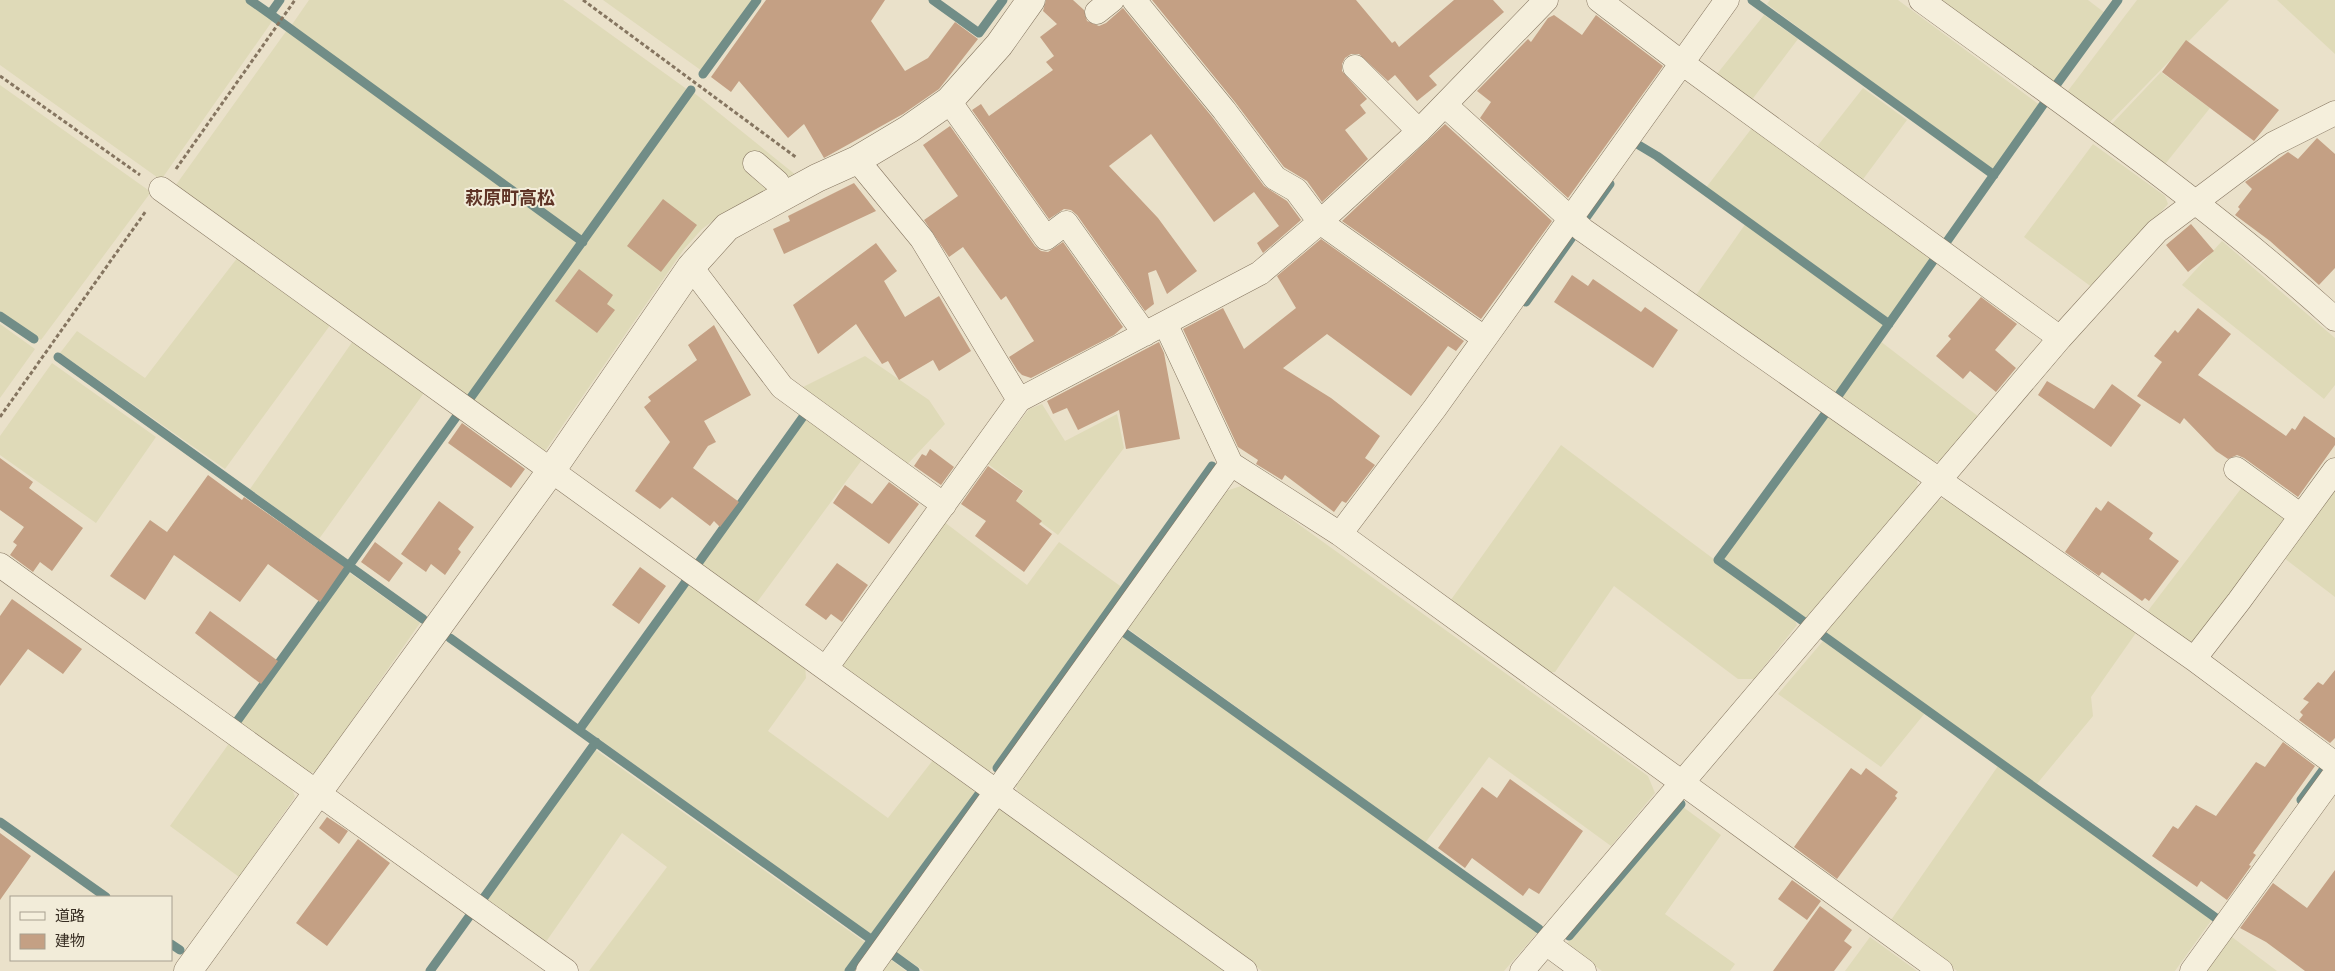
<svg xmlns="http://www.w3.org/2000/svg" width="2335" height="971" viewBox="0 0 2335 971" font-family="Bitter,'Noto Sans JP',serif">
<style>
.farmland{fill:#dfdab8}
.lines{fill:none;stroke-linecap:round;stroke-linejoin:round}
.stream{stroke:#718d87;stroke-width:9}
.building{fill:#c4a084}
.minor-casing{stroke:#857560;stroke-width:25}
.tertiary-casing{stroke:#857560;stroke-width:29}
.path{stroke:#857560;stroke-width:3;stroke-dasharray:4 2.5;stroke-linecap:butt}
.minor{stroke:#f5efdc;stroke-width:24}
.tertiary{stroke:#f5efdc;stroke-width:28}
.labels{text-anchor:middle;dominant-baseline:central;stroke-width:4;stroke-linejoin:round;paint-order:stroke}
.quarter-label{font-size:18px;font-weight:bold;fill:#5f3426;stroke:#f2ecd9}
</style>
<rect width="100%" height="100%" fill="#eae1ca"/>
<path class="farmland" d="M 0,0 L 245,0 L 273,20 L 161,180 L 0,65 Z
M 309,0 L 563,0 L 688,90 L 583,238 L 291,26 Z
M 603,0 L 753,0 L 702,71 Z
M 1770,0 L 1898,0 L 2041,106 L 1993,172 L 1767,4 Z
M 1936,0 L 2088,0 L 2105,13 L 2054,85 Z
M 2137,0 L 2229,0 L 2106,126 L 2064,96 Z
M 2277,0 L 2335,0 L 2335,54 Z
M 1764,15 L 1798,39 L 1748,105 L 1713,79 Z
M 287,30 L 579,243 L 467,399 L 173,189 Z
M 2161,72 L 2210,108 L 2162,168 L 2108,128 Z
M 0,85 L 151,192 L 41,340 L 0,311 Z
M 1863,88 L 1907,120 L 1858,186 L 1812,153 Z
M 693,92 L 797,176 L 725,212 L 702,229 L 684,249 L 543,454 L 472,402 Z
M 1755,124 L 1934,259 L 1888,321 L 1705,189 Z
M 2093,144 L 2165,196 L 2168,204 L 2093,288 L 2024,237 Z
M 1746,223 L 1886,326 L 1834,397 L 1694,298 Z
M 2222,241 L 2335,338 L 2335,385 L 2324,399 L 2182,285 Z
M 238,257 L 331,324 L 225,469 L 60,353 L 77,331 L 145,378 Z
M 0,324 L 35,349 L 0,398 Z
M 355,338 L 426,390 L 319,539 L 250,489 Z
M 1880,341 L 1979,417 L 1940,461 L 1926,462 L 1838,400 Z
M 865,356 L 929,400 L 945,424 L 903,469 L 797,390 Z
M 52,363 L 156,437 L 96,523 L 0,455 L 0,436 Z
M 1042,404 L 1065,441 L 1117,414 L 1124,448 L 1058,535 L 1015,503 L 1024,491 L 988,464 L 1029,409 Z
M 806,415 L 864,457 L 752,609 L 698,567 Z
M 1826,415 L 1917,478 L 1918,490 L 1806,618 L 1799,620 L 1720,561 Z
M 1561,445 L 1794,619 L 1797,625 L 1754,679 L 1738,679 L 1614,586 L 1555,672 L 1542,673 L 1448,604 Z
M 1244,485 L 1648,776 L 1655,793 L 1611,846 L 1489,757 L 1425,843 L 1127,628 L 1223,492 Z
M 2243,486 L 2290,520 L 2196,648 L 2144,616 Z
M 2335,486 L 2335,597 L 2280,555 Z
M 1952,499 L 2138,630 L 2091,697 L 2093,716 L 2036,785 L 1824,635 L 1935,500 Z
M 943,521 L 1027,585 L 1059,542 L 1123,588 L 986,776 L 845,674 L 841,661 Z
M 347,571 L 420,623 L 316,772 L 305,773 L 238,723 Z
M 688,581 L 805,665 L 806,678 L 768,731 L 888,818 L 933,760 L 975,792 L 870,935 L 584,728 Z
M 1121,635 L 1537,933 L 1504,971 L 1262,971 L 1019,796 L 1015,783 Z
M 1823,641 L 1925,713 L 1881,767 L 1778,694 Z
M 230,742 L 292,789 L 295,797 L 239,877 L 170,826 Z
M 593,748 L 866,943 L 845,971 L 589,971 L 667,867 L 622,833 L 543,946 L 480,905 Z
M 1998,766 L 2213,918 L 2175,971 L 1957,971 L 1889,923 Z
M 1679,804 L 1721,835 L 1665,914 L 1735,964 L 1730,971 L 1602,971 L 1566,945 Z
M 996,809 L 1007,810 L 1230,971 L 924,971 L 895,951 Z
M 2228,934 L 2277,971 L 2202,971 Z
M 1870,937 L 1917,971 L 1845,971 Z
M 890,959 L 906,971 L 881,971 Z"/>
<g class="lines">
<path class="stream" d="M 250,0 L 270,14 L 280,0
M 933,0 L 979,33 L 1003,0
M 1752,0 L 1994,175
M 270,14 L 583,242
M 703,74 L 757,0
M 2049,85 L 2054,88 L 2118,0
M 2050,95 L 1836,399 L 1718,560 L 2216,918
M 1637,144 L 1657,156 L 1889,324
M 1526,302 L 1610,184
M 0,316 L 34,339
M 58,357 L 423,619
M 469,400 L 691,90
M 697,565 L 805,414
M 1122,631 L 1539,929
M 450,638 L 872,940
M 235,724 L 459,413
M 579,730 L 687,580
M 997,768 L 1212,466
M 2301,800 L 2326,766
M 0,822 L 106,897
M 480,903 L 596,742
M 1569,936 L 1681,804
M 171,944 L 180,950
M 893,955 L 915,971
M 430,971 L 471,914
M 849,971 L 979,794"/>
</g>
<path class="building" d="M 766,0 L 885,0 L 871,21 L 905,71 L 928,58 L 955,22 L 978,39 L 939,89 L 903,114 L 824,158 L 804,124 L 788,138 L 739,81 L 731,92 L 711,77 Z
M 1046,0 L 1073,0 L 1084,10 L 1087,21 L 1099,26 L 1106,23 L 1123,8 L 1213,118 L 1264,186 L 1287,201 L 1301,220 L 1263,253 L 1257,243 L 1279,226 L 1254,192 L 1214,222 L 1151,134 L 1109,166 L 1158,218 L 1197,271 L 1167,294 L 1156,270 L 1148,273 L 1154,304 L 1145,311 L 1077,215 L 1071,210 L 1064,209 L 1049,219 L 972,110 L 981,104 L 989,116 L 1053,70 L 1046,62 L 1054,56 L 1040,37 L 1057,24 L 1043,11 Z
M 1152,0 L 1356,0 L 1392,43 L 1395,41 L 1399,47 L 1454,0 L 1493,0 L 1504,12 L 1429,76 L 1437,85 L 1417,101 L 1395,75 L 1388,81 L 1359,54 L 1351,54 L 1345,58 L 1342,64 L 1342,71 L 1367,99 L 1360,105 L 1366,113 L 1345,130 L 1368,159 L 1322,202 L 1307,181 L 1284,167 L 1235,102 Z
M 1554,15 L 1582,35 L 1596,15 L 1663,66 L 1568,198 L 1480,118 L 1491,102 L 1477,91 L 1528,39 L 1531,42 L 1548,18 Z
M 2186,40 L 2279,110 L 2254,141 L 2162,72 Z
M 1445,124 L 1552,221 L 1481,319 L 1342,221 Z
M 950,126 L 1035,246 L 1041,251 L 1048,252 L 1063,242 L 1123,327 L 1114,335 L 1031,378 L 1022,375 L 1018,371 L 1009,357 L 1034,341 L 1006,296 L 1001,300 L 963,247 L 949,257 L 924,220 L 958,196 L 923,145 Z
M 2317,138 L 2335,154 L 2335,268 L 2319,285 L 2270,241 L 2235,215 L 2240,209 L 2238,207 L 2252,189 L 2245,182 L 2288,152 L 2298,159 Z
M 854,183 L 876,211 L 784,254 L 773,229 L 790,221 L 788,216 Z
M 663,199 L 697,225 L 661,272 L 627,246 Z
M 2191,224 L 2214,251 L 2188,272 L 2166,245 Z
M 1321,239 L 1464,341 L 1456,351 L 1448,346 L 1411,396 L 1327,334 L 1283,368 L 1331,398 L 1380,436 L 1365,458 L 1375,465 L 1346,503 L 1342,501 L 1334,512 L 1285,475 L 1282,480 L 1256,464 L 1258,460 L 1238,447 L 1183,329 L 1223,308 L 1244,349 L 1296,308 L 1277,276 Z
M 876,243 L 897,271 L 884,281 L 905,317 L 939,296 L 971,351 L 939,371 L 933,360 L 899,380 L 888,361 L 882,364 L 856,324 L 818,354 L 793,305 Z
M 579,269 L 613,295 L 607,304 L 615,310 L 597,333 L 555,301 Z
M 1572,275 L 1588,286 L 1593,279 L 1641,312 L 1645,307 L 1678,330 L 1653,368 L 1554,302 Z
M 1981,297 L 2017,324 L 1995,350 L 2016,368 L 1996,392 L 1970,371 L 1963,379 L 1936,356 L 1951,339 L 1948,336 Z
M 2198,308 L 2231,334 L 2198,375 L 2286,436 L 2292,428 L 2295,430 L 2304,416 L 2335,438 L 2335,445 L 2298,497 L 2244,458 L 2237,455 L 2228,459 L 2216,451 L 2184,418 L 2180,424 L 2137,396 L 2162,362 L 2154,356 L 2175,330 L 2178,333 Z
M 714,325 L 751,395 L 704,421 L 716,442 L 708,446 L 693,468 L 739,502 L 720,527 L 714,521 L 710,526 L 672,497 L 660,509 L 635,491 L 670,442 L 644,407 L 651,401 L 648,397 L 697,360 L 688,345 Z
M 1159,342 L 1164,353 L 1180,439 L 1126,449 L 1119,410 L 1078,430 L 1067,408 L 1053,414 L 1047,401 Z
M 2047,381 L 2094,409 L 2112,384 L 2141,405 L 2111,447 L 2038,395 Z
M 462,423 L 525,469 L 511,488 L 448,443 Z
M 930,449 L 954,467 L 941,485 L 914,466 L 922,454 L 926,456 Z
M 0,458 L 33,482 L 29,488 L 83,528 L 52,571 L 40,562 L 33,572 L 10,555 L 17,545 L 13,542 L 24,527 L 0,510 Z
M 988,466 L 1023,491 L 1016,501 L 1042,521 L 1039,524 L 1052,534 L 1024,572 L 975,536 L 986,521 L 961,504 Z
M 208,475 L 242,500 L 244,497 L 344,567 L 320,602 L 268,564 L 240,602 L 174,555 L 145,600 L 110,576 L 150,520 L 167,532 Z
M 889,482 L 919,504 L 889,544 L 833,503 L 845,485 L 872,504 Z
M 439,501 L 474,527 L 458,549 L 461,552 L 445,575 L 431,564 L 426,572 L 401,554 Z
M 2108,501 L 2153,533 L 2149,539 L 2179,561 L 2149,601 L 2145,598 L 2142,601 L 2102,572 L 2099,576 L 2065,552 L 2096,507 L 2101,511 Z
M 375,542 L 403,563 L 389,582 L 361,562 Z
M 837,563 L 868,585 L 842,622 L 831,614 L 826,620 L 805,605 Z
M 640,567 L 666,586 L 639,624 L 612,605 Z
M 12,599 L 82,649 L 63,674 L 28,649 L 0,686 L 0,616 Z
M 210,611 L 278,661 L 261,684 L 195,633 Z
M 2335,670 L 2335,738 L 2330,743 L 2299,720 L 2303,715 L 2300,712 L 2309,702 L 2303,699 L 2318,682 L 2323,685 Z
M 2283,742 L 2315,766 L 2253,853 L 2256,855 L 2249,865 L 2251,866 L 2227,900 L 2201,881 L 2197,887 L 2152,856 L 2173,826 L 2178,829 L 2196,805 L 2216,816 L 2256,762 L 2265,767 Z
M 1851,768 L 1861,775 L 1866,768 L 1898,792 L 1895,796 L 1897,798 L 1837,879 L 1794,847 Z
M 1510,779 L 1583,831 L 1539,894 L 1529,888 L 1523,896 L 1472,858 L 1465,868 L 1438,848 L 1482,787 L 1497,798 Z
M 327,817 L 348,831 L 339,844 L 319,828 Z
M 0,833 L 31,856 L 0,900 Z
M 358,839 L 390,863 L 327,946 L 296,923 Z
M 2335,870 L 2335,971 L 2305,971 L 2266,942 L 2240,928 L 2273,883 L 2307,908 Z
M 1792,880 L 1821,901 L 1807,920 L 1778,899 Z
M 1820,906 L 1852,930 L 1844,941 L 1852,947 L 1834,971 L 1773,971 Z"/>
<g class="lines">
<g class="minor-casing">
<path id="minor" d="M 1134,0 L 1224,110 L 1275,178 L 1296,190 L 1320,222 L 1484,338
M 1599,0 L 1682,63 L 2060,338
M 1921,0 C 2062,103 2206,202 2335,319
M 1097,12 L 1112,0
M 1355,67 L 1419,131
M 949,101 L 1046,238 L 1066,223 L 1145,334
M 1445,105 L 1583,230 L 2194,659 L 2335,764
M 857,160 L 922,239 L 1019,400
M 755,163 L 777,182 L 784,196
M 161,189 L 1245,971
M 691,267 L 782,387 L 944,505
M 1166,325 L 1231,464 L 1340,534 L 1941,971
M 2236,469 L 2301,516
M 1340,534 L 1435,408 L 1727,0
M 0,565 L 566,971
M 2194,659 L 2239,601 L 2335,470
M 826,668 L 1019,400 L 1260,273 L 1320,222 L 1419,131 L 1546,0
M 1546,943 L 1584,971
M 868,971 L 1231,464
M 1522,971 L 2060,338 L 2157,231 L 2273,144 L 2335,113
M 2192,971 L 2335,774"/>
</g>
<g class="tertiary-casing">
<path id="tertiary" d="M 188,971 L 551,471 L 691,267 L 727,227 L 817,178 L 857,160 L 909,129 L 949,101 L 999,45 L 1031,0"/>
</g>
<path class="path" d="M 583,0 L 797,158
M 0,76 L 140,175
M 176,169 L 295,0
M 0,417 L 146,211"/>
<use href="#minor" class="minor"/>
<use href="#tertiary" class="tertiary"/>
</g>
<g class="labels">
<g class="quarter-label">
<text x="510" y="198">萩原町高松</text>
</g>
</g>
<rect x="10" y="896" width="162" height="65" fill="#f2ecd9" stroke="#a7a090"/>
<rect x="20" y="912" width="25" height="8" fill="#f5efdc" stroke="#a7a090"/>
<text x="55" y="921" font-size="15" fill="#372d22">道路</text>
<rect x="20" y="934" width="25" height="15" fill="#c4a084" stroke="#a7a090"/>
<text x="55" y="946" font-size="15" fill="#372d22">建物</text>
</svg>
